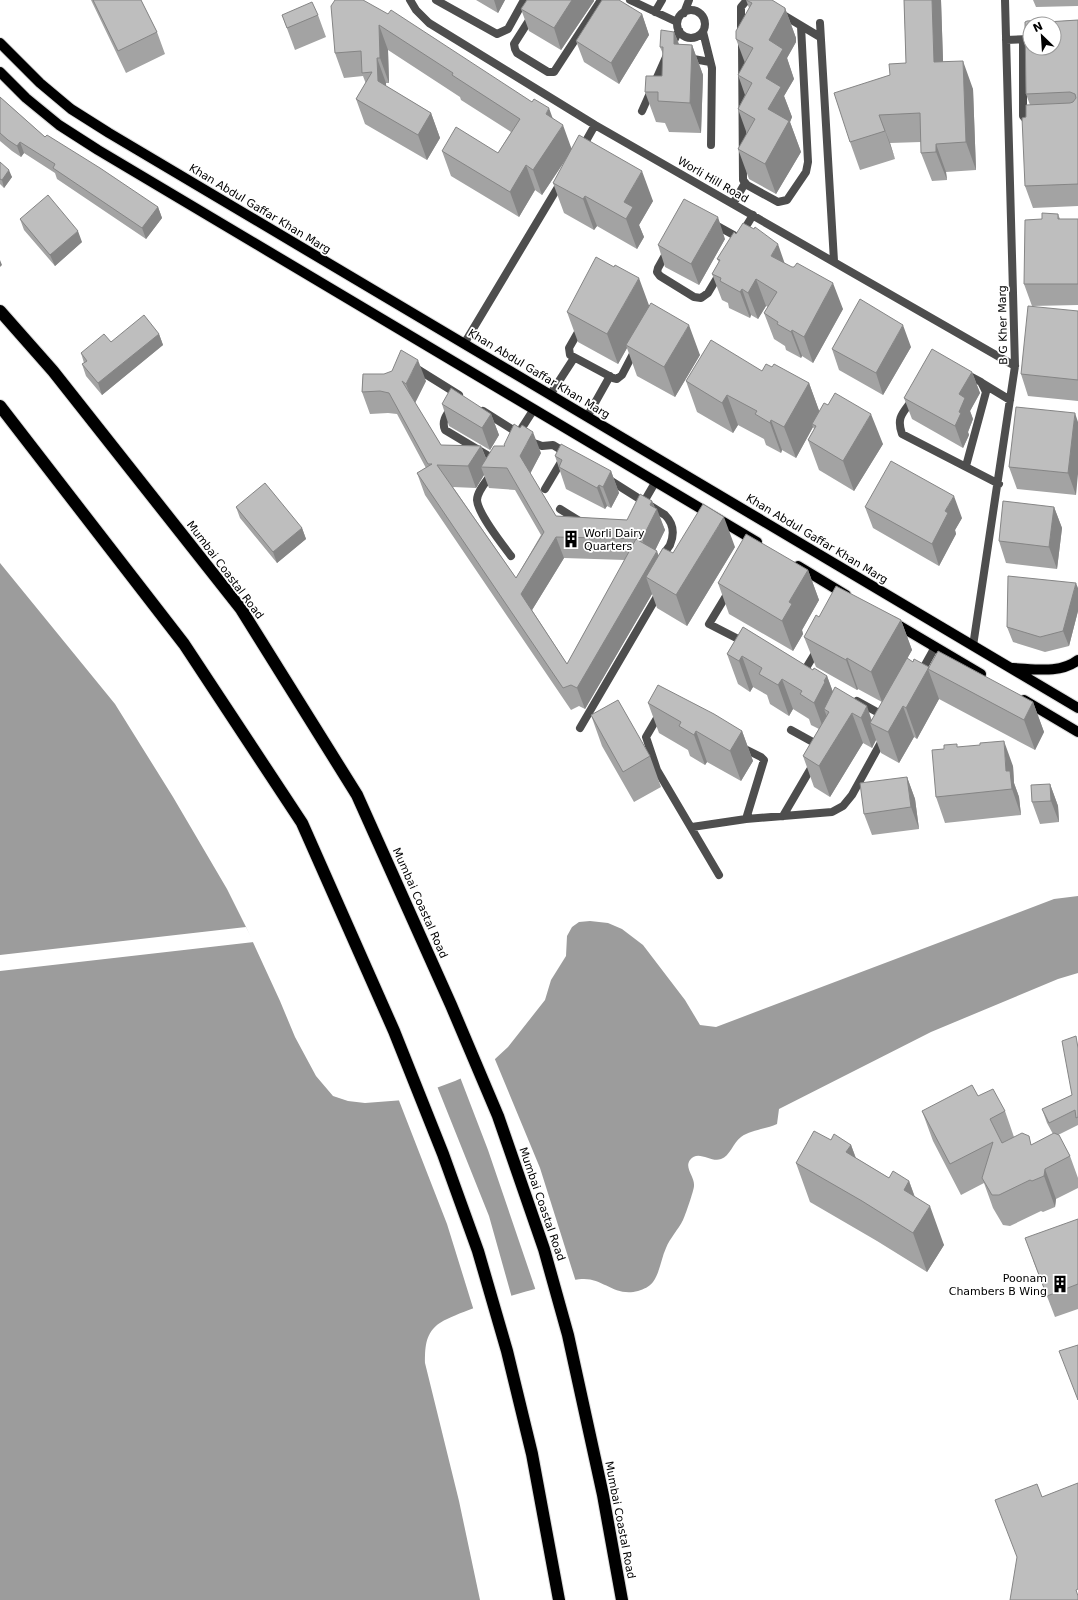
<svg xmlns="http://www.w3.org/2000/svg" width="1078" height="1600" viewBox="0 0 1078 1600" font-family="'DejaVu Sans',sans-serif">
<style>
.water{fill:#9c9c9c}
.pier{fill:#fff}
.lines{fill:none;stroke-linecap:round;stroke-linejoin:round}
.primary-casing{stroke:#dbdbdb;stroke-width:12}
.highway-casing{stroke:#dbdbdb;stroke-width:14}
.street{stroke:#4e4e4e;stroke-width:8}
.primary{stroke:#000;stroke-width:10}
.highway{stroke:#000;stroke-width:12}
.wall{fill:#a3a3a3;fill-rule:evenodd}
.shaded-wall{fill:#858585}
.building{fill:#bebebe;stroke:#858585;fill-rule:evenodd}
.labels{text-anchor:middle;dominant-baseline:central;stroke-width:3.5;stroke-linejoin:round;paint-order:stroke}
.street-label{font-size:11px;fill:#000;stroke:#fff}
.poi-label{font-size:11px;fill:#000;stroke:#fff;text-anchor:start}
</style>
<rect width="100%" height="100%" fill="#fff"/>
<path class="water" d="M 0,563 L 115,704 L 173,797 L 227,889 L 246,927 L 280,1001 L 295,1037 L 316,1076 L 333,1096 L 348,1101 L 365,1103 L 404,1100 L 455,1081 L 475,1072 L 495,1059 L 508,1047 L 545,1000 L 551,980 L 566,956 L 567,936 L 572,927 L 579,922 L 590,921 L 608,923 L 622,929 L 643,945 L 685,1000 L 700,1025 L 716,1027 L 1054,899 L 1078,896 L 1078,973 L 1058,979 L 931,1032 L 779,1109 L 777,1124 C 766,1129 751,1130 741,1137 C 733,1143 730,1156 721,1159 C 711,1163 698,1149 690,1160 C 684,1168 695,1177 694,1186 C 694,1190 685,1216 683,1220 C 678,1230 670,1238 666,1248 C 661,1259 660,1272 653,1282 C 649,1287 644,1289 638,1291 C 615,1297 604,1279 584,1279 C 562,1279 453,1311 437,1325 C 425,1335 425,1349 425,1363 L 459,1501 L 480,1600 L 0,1600 Z"/>
<path class="pier" d="M 246,927 L 254,942 L 0,971 L 0,955 Z
M 494,1057 L 540,1168 L 576,1282 L 536,1291 L 488,1150 L 460,1077 L 474,1070 Z
M 437,1086 L 489,1216 L 512,1298 L 474,1311 L 447,1224 L 398,1098 Z"/>
<g class="lines">
<g class="primary-casing">
<path id="primary" d="M 0,43 L 40,83 L 71,109 L 109,133 L 1078,708
M 0,72 L 26,98 L 59,125 L 98,150 L 757,542
M 798,566 L 846,595
M 893,622 L 981,674
M 1013,668 C 1035,669 1060,674 1078,660
M 1024,700 L 1078,732"/>
</g>
<g class="highway-casing">
<path id="highway" d="M 0,311 L 53,371 L 241,609 L 357,795 L 451,1005 L 498,1116 L 544,1249 L 568,1335 L 603,1495 L 622,1600
M 0,406 L 184,644 L 302,823 L 394,1031 L 443,1154 L 478,1251 L 507,1351 L 532,1454 L 559,1600"/>
</g>
<path class="street" d="M 410,0 L 416,10 L 429,23 L 595,125 L 1015,366
M 436,0 L 497,34 L 508,29 L 524,0
M 542,0 L 514,44 L 515,49 L 517,53 L 548,72 L 554,72 L 601,0
M 630,0 L 677,22
M677 24a14 14 0 1 1 28 0a14 14 0 1 1-28 0Z
M 655,12 L 662,0
M 684,13 L 689,0
M 780,13 L 820,37
M 820,23 L 834,261
M 741,31 L 741,7 L 747,0
M 703,32 L 712,68 L 711,145
M 1006,40 L 1030,39
M 1023,40 L 1023,116 L 1027,121 L 1031,121
M 742,44 L 743,180 L 747,185 L 778,202 L 787,200 L 806,172 L 808,162 L 801,26
M 672,45 L 679,30
M 688,58 L 710,62
M 642,111 L 666,57
M 582,148 L 595,125
M 733,204 L 745,183
M 712,223 L 739,238
M 742,233 L 753,215
M 668,250 L 658,268 L 657,272 L 660,276 L 694,297 L 701,298 L 708,293 L 720,273
M 581,327 L 569,348 L 570,355 L 613,378 L 617,379 L 622,375 L 636,348
M 464,344 L 561,182
M 414,367 L 459,395
M 982,383 L 1010,400
M 550,395 L 574,358
M 913,399 C 903,413 896,417 902,434 L 999,484
M 452,407 C 447,414 441,421 445,430 L 497,461
M 483,411 L 534,443 L 542,446 L 553,445 L 568,454
M 587,417 L 610,376
M 518,434 L 534,409
M 966,466 L 986,392 L 981,382 L 966,374
M 492,473 C 487,481 477,491 477,500 C 478,514 502,544 511,556
M 608,479 L 665,515 C 673,523 675,533 670,545 C 667,550 663,553 662,559
M 545,489 L 564,457
M 642,505 L 656,481
M 560,509 L 581,522
M 729,591 L 709,624 L 746,643
M 973,646 L 1015,366 L 1005,0
M 803,673 L 817,650
M 920,674 L 935,647
M 857,701 L 886,717
M 660,713 L 646,737 L 657,770 L 719,875
M 580,728 L 659,593
M 791,730 L 820,746
M 739,746 L 761,757 L 764,760 L 746,819
M 783,816 L 814,763
M 692,827 L 746,819 L 832,812 L 843,806 L 852,795 L 884,737"/>
<use href="#primary" class="primary"/>
<use href="#highway" class="highway"/>
</g>
<path class="wall" d="M 91,0 L 141,0 L 157,32 L 165,54 L 126,73 Z
M 335,0 L 552,118 L 572,149 L 653,201 L 639,225 L 644,237 L 637,249 L 597,226 L 594,230 L 564,213 L 553,183 L 568,156 L 542,195 L 535,190 L 519,217 L 451,176 L 442,151 L 498,153 L 511,132 L 461,100 L 460,97 L 388,50 L 389,83 L 386,83 L 386,86 L 431,113 L 440,138 L 427,160 L 365,124 L 356,99 L 366,84 L 363,76 L 344,78 L 335,53 Z
M 476,0 L 505,0 L 498,13 Z
M 527,0 L 594,0 L 594,1 L 561,50 L 529,31 L 521,9 Z
M 746,0 L 785,8 L 796,38 L 796,42 L 787,58 L 794,79 L 784,96 L 792,117 L 790,122 L 801,152 L 776,194 L 749,179 L 738,149 L 747,134 L 738,109 L 745,95 L 738,75 L 745,63 L 736,39 L 749,8 Z
M 904,0 L 941,0 L 943,62 L 973,89 L 976,170 L 946,172 L 947,180 L 932,181 L 921,153 L 921,142 L 890,143 L 895,159 L 860,170 L 850,142 L 890,75 L 906,63 Z
M 1033,0 L 1078,0 L 1078,6 L 1036,7 Z
M 642,14 L 649,35 L 619,84 L 584,62 L 576,41 Z
M 282,15 L 318,15 L 326,37 L 295,50 Z
M 1078,20 L 1078,206 L 1033,208 L 1025,186 L 1026,117 L 1030,105 L 1026,94 L 1046,22 Z
M 674,32 L 679,44 L 692,45 L 703,75 L 701,133 L 669,132 L 665,123 L 656,122 L 645,92 L 662,76 L 663,54 L 660,47 Z
M 0,97 L 45,137 L 158,207 L 162,218 L 146,239 L 57,179 L 55,173 L 24,153 L 21,157 L 12,151 L 0,141 Z
M 0,162 L 12,177 L 4,188 L 0,184 Z
M 1058,214 L 1060,219 L 1078,219 L 1078,305 L 1032,306 L 1024,284 L 1042,219 Z
M 20,219 L 82,242 L 55,266 L 24,230 Z
M 725,239 L 699,285 L 665,267 L 658,245 Z
M 717,259 L 785,263 L 843,309 L 813,363 L 802,356 L 801,358 L 786,350 L 785,346 L 774,339 L 764,313 L 768,307 L 766,306 L 758,319 L 751,315 L 750,318 L 729,308 L 728,303 L 722,300 L 712,274 L 719,262 Z
M 649,306 L 700,355 L 675,397 L 637,376 L 627,348 L 618,364 L 578,342 L 567,312 Z
M 1078,311 L 1078,401 L 1028,396 L 1021,374 Z
M 159,334 L 163,345 L 102,395 L 86,376 L 82,364 L 84,363 L 81,353 L 111,342 Z
M 911,347 L 883,395 L 839,370 L 832,349 Z
M 772,367 L 809,383 L 819,411 L 883,444 L 854,491 L 819,470 L 808,440 L 814,429 L 813,427 L 796,458 L 782,450 L 781,453 L 766,445 L 764,439 L 738,425 L 733,433 L 697,412 L 686,381 L 762,371 Z
M 972,372 L 980,393 L 970,411 L 973,419 L 968,432 L 969,435 L 963,448 L 912,419 L 904,398 Z
M 363,374 L 426,381 L 415,403 L 441,445 L 481,446 L 486,458 L 504,446 L 504,445 L 541,453 L 530,473 L 556,516 L 627,520 L 652,501 L 665,530 L 655,550 L 658,556 L 673,553 L 735,547 L 687,626 L 657,608 L 652,594 L 585,709 L 579,706 L 571,710 L 425,495 L 417,473 L 426,468 L 397,414 L 388,413 L 370,414 L 362,392 ZM 484,475 L 489,488 L 515,490 L 541,535 L 516,578 L 453,487 L 476,488 ZM 564,558 L 625,560 L 567,664 L 532,610 Z
M 442,404 L 491,414 L 499,435 L 490,450 L 449,426 Z
M 1078,422 L 1076,495 L 1017,489 L 1009,467 Z
M 555,456 L 611,471 L 619,493 L 611,508 L 607,506 L 605,509 L 566,489 Z
M 236,507 L 302,528 L 306,539 L 277,563 L 240,518 Z
M 865,507 L 962,518 L 955,530 L 956,534 L 939,566 L 873,528 Z
M 1054,507 L 1062,528 L 1057,569 L 1006,563 L 999,541 Z
M 808,570 L 819,600 L 802,630 L 803,634 L 793,651 L 729,614 L 718,583 Z
M 1078,588 L 1078,611 L 1069,646 L 1045,652 L 1013,642 L 1007,627 Z
M 819,617 L 901,620 L 912,650 L 907,659 L 913,662 L 929,667 L 1033,702 L 1044,732 L 1035,750 L 939,699 L 917,739 L 914,737 L 899,763 L 881,753 L 876,740 L 872,748 L 863,743 L 830,797 L 814,787 L 803,756 L 819,729 L 811,725 L 809,719 L 793,709 L 789,716 L 770,704 L 767,695 L 753,687 L 750,692 L 738,684 L 727,654 L 743,627 L 813,670 L 827,676 L 833,692 L 872,720 L 882,702 L 858,689 L 857,690 L 816,667 L 804,637 Z
M 648,703 L 742,731 L 753,761 L 741,781 L 707,762 L 705,765 L 690,756 L 688,750 L 659,733 Z
M 591,715 L 650,756 L 661,787 L 634,802 L 602,746 Z
M 958,747 L 1013,766 L 1014,783 L 1019,797 L 1021,815 L 945,823 L 936,797 Z
M 907,777 L 915,799 L 919,829 L 872,835 L 864,814 Z
M 1050,784 L 1058,806 L 1059,822 L 1040,824 L 1032,802 Z
M 1078,1043 L 1078,1125 L 1058,1135 L 1070,1156 L 1078,1178 L 1078,1188 L 1056,1199 L 1055,1207 L 1043,1212 L 1041,1211 L 1010,1226 L 1003,1225 L 993,1208 L 984,1183 L 961,1195 L 933,1141 L 922,1111 L 978,1096 L 1005,1111 L 1014,1137 L 1032,1145 L 1053,1134 L 1047,1123 L 1042,1109 L 1072,1095 Z
M 831,1140 L 851,1145 L 856,1158 L 889,1178 L 909,1181 L 915,1197 L 944,1245 L 927,1272 L 877,1241 L 810,1202 L 796,1163 Z
M 1078,1219 L 1078,1309 L 1055,1317 L 1033,1260 Z"/>
<path class="shaded-wall" d="M 494,0 L 505,0 L 498,13 Z
M 572,0 L 594,0 L 594,1 L 561,50 L 554,28 Z
M 932,0 L 941,0 L 944,90 L 934,62 Z
M 785,8 L 796,38 L 796,42 L 787,58 L 794,79 L 784,96 L 792,117 L 790,122 L 801,152 L 776,194 L 765,164 L 768,109 L 766,78 L 769,40 Z
M 642,14 L 649,35 L 619,84 L 611,63 Z
M 379,25 L 388,50 L 389,83 L 380,58 Z
M 674,32 L 686,63 L 674,44 Z
M 692,45 L 703,75 L 701,133 L 690,103 Z
M 377,58 L 386,83 L 387,106 L 378,81 Z
M 963,61 L 973,89 L 976,170 L 966,142 Z
M 549,108 L 558,133 L 563,125 L 572,150 L 542,195 L 533,170 L 546,114 Z
M 431,113 L 440,138 L 427,160 L 418,135 Z
M 879,115 L 890,143 L 895,159 L 885,131 Z
M 20,142 L 24,153 L 21,157 L 17,146 Z
M 936,144 L 946,172 L 947,180 L 936,152 Z
M 526,165 L 535,190 L 519,217 L 510,192 Z
M 9,170 L 12,177 L 4,188 L 2,180 Z
M 642,171 L 653,201 L 639,225 L 644,237 L 637,249 L 626,219 L 624,202 Z
M 585,196 L 597,226 L 594,230 L 583,199 Z
M 158,207 L 162,218 L 146,239 L 142,228 Z
M 718,217 L 725,239 L 699,285 L 691,264 Z
M 78,231 L 82,242 L 55,266 L 50,255 Z
M 778,244 L 787,270 L 771,256 Z
M 0,260 L 2,265 L 0,267 Z
M 639,278 L 650,308 L 626,345 L 627,348 L 618,364 L 607,334 Z
M 756,279 L 766,306 L 758,319 L 748,293 Z
M 833,283 L 843,309 L 813,363 L 804,337 Z
M 742,289 L 751,315 L 750,318 L 740,292 Z
M 689,325 L 700,355 L 675,397 L 664,367 Z
M 903,325 L 911,347 L 883,395 L 876,373 Z
M 792,330 L 802,356 L 801,358 L 791,332 Z
M 159,334 L 163,345 L 102,395 L 98,383 Z
M 418,360 L 426,381 L 414,405 L 406,384 Z
M 972,372 L 980,393 L 970,411 L 973,419 L 968,432 L 969,435 L 963,448 L 955,426 L 959,394 Z
M 809,383 L 820,413 L 812,424 L 813,427 L 796,458 L 784,427 Z
M 727,395 L 738,425 L 733,433 L 722,403 Z
M 1075,413 L 1078,422 L 1078,474 L 1076,495 L 1068,473 Z
M 491,414 L 499,435 L 490,450 L 482,428 Z
M 871,414 L 883,444 L 854,491 L 843,461 Z
M 771,420 L 782,450 L 781,453 L 770,423 Z
M 533,432 L 541,453 L 528,478 L 520,456 Z
M 481,446 L 489,467 L 481,467 L 484,475 L 476,488 L 468,466 Z
M 611,471 L 619,493 L 611,508 L 603,487 Z
M 599,485 L 607,506 L 605,509 L 597,488 Z
M 954,496 L 962,518 L 955,530 L 956,534 L 939,566 L 932,544 L 945,511 Z
M 652,501 L 656,511 L 657,509 L 665,530 L 650,561 L 642,539 L 650,505 Z
M 1054,507 L 1062,528 L 1057,569 L 1049,547 Z
M 724,517 L 735,547 L 687,626 L 676,595 Z
M 302,528 L 306,539 L 277,563 L 273,552 Z
M 556,537 L 564,558 L 529,615 L 521,594 Z
M 657,551 L 665,573 L 646,577 L 652,594 L 585,709 L 577,688 Z
M 808,570 L 819,600 L 802,630 L 803,634 L 793,651 L 782,621 L 789,602 Z
M 1076,583 L 1078,588 L 1078,611 L 1069,646 L 1063,631 Z
M 901,620 L 912,650 L 882,702 L 871,672 Z
M 742,656 L 753,687 L 750,692 L 739,661 Z
M 847,658 L 858,689 L 857,690 L 846,660 Z
M 928,669 L 939,699 L 917,739 L 906,708 Z
M 827,676 L 838,706 L 829,712 L 824,709 L 830,725 L 825,733 L 814,703 L 824,681 Z
M 782,679 L 793,709 L 789,716 L 778,685 Z
M 1033,702 L 1044,732 L 1035,750 L 1024,720 Z
M 867,706 L 873,724 L 870,723 L 876,740 L 872,748 L 861,718 Z
M 903,706 L 914,737 L 899,763 L 888,732 Z
M 852,713 L 863,743 L 830,797 L 819,766 Z
M 696,731 L 707,762 L 705,765 L 694,735 Z
M 742,731 L 753,761 L 741,781 L 730,751 Z
M 1004,741 L 1013,766 L 1014,783 L 1019,797 L 1021,815 L 1012,789 L 1006,771 Z
M 907,777 L 915,799 L 919,829 L 911,807 Z
M 1050,784 L 1058,806 L 1059,822 L 1051,801 Z
M 851,1145 L 865,1184 L 846,1152 Z
M 1045,1169 L 1056,1199 L 1055,1207 L 1044,1176 Z
M 909,1181 L 922,1218 L 930,1206 L 944,1245 L 927,1272 L 913,1233 L 904,1190 Z"/>
<path class="building" d="M 93,0 L 141,0 L 157,32 L 118,51 Z
M 335,0 L 363,0 L 388,14 L 391,10 L 532,102 L 534,99 L 549,108 L 546,114 L 563,125 L 533,170 L 526,165 L 510,192 L 442,151 L 456,127 L 498,153 L 520,119 L 452,75 L 453,73 L 379,25 L 380,58 L 377,58 L 378,81 L 431,113 L 418,135 L 356,99 L 372,72 L 362,73 L 361,51 L 335,53 L 331,6 Z
M 527,0 L 572,0 L 554,28 L 521,9 Z
M 602,0 L 619,0 L 642,14 L 611,63 L 576,41 Z
M 746,0 L 772,0 L 785,8 L 785,11 L 769,40 L 783,49 L 766,78 L 781,87 L 768,109 L 789,121 L 765,164 L 738,149 L 755,119 L 738,109 L 752,83 L 738,75 L 753,48 L 736,39 L 736,31 L 752,3 Z
M 904,0 L 932,0 L 934,62 L 963,61 L 966,142 L 936,144 L 936,152 L 921,153 L 920,113 L 879,115 L 885,131 L 850,142 L 834,93 L 890,75 L 889,64 L 906,63 Z
M 312,2 L 318,15 L 287,28 L 282,15 Z
M 1042,20 L 1046,22 L 1078,20 L 1078,184 L 1025,186 L 1022,118 L 1026,117 L 1026,105 L 1070,103 L 1073,102 L 1076,98 L 1075,94 L 1070,92 L 1026,94 L 1025,22 L 1027,21 ZM 1030,24 L 1054,24 L 1054,48 L 1030,48 Z
M 661,30 L 674,32 L 674,44 L 692,45 L 690,103 L 658,101 L 658,92 L 645,92 L 646,76 L 662,76 L 663,47 L 660,47 Z
M 0,97 L 45,137 L 47,135 L 100,168 L 158,207 L 142,228 L 53,168 L 55,164 L 20,142 L 17,146 L 8,140 L 0,133 Z
M 579,135 L 642,171 L 624,202 L 633,207 L 626,219 L 585,196 L 583,199 L 553,183 Z
M 0,162 L 9,170 L 2,180 L 0,179 Z
M 48,195 L 78,231 L 50,255 L 20,219 Z
M 684,199 L 718,217 L 691,264 L 658,245 Z
M 1042,213 L 1058,214 L 1058,219 L 1078,219 L 1078,284 L 1024,284 L 1025,220 L 1042,219 Z
M 743,223 L 754,229 L 755,227 L 778,244 L 771,256 L 792,267 L 794,267 L 797,263 L 833,283 L 804,337 L 792,330 L 791,332 L 777,324 L 778,322 L 764,313 L 777,292 L 756,279 L 748,293 L 742,289 L 740,292 L 720,281 L 721,278 L 712,274 L 720,260 L 717,259 L 734,232 L 736,234 Z
M 596,257 L 614,267 L 615,265 L 639,278 L 607,334 L 567,312 Z
M 860,299 L 903,325 L 876,373 L 832,349 Z
M 651,303 L 689,325 L 664,367 L 626,345 Z
M 1028,306 L 1078,311 L 1078,380 L 1021,374 Z
M 144,315 L 159,334 L 98,383 L 82,364 L 87,361 L 81,353 L 104,334 L 111,342 Z
M 711,340 L 762,371 L 766,364 L 772,367 L 774,364 L 809,383 L 784,427 L 771,420 L 770,423 L 755,414 L 757,411 L 727,395 L 722,403 L 686,381 Z
M 932,349 L 972,372 L 959,394 L 965,398 L 959,412 L 961,413 L 955,426 L 904,398 Z
M 401,350 L 418,360 L 406,384 L 402,381 L 441,445 L 481,446 L 468,466 L 437,465 L 516,578 L 544,532 L 507,468 L 481,467 L 494,446 L 505,446 L 504,445 L 514,424 L 520,428 L 522,425 L 533,432 L 520,456 L 556,516 L 627,520 L 640,494 L 652,501 L 650,505 L 657,509 L 642,539 L 556,537 L 521,594 L 567,664 L 636,539 L 657,551 L 577,688 L 571,685 L 563,688 L 417,473 L 432,464 L 428,464 L 389,393 L 380,391 L 362,392 L 363,374 L 384,374 L 392,371 Z
M 451,388 L 491,414 L 482,428 L 442,404 Z
M 835,393 L 871,414 L 843,461 L 808,440 L 816,426 L 812,424 L 824,403 L 828,405 Z
M 1016,407 L 1075,413 L 1068,473 L 1009,467 Z
M 561,444 L 611,471 L 603,487 L 599,485 L 597,488 L 559,467 L 562,460 L 555,456 Z
M 891,461 L 954,496 L 945,511 L 948,513 L 932,544 L 865,507 Z
M 265,483 L 302,528 L 273,552 L 236,507 Z
M 1003,501 L 1054,507 L 1049,547 L 999,541 Z
M 703,504 L 724,517 L 676,595 L 646,577 L 663,548 L 673,553 Z
M 746,534 L 808,570 L 789,602 L 792,604 L 782,621 L 718,583 Z
M 1008,576 L 1076,583 L 1063,631 L 1040,637 L 1007,627 Z
M 836,586 L 901,620 L 871,672 L 847,658 L 846,660 L 804,637 L 816,615 L 819,617 Z
M 743,627 L 813,670 L 814,668 L 827,676 L 824,681 L 825,682 L 814,703 L 800,694 L 802,691 L 782,679 L 778,685 L 759,674 L 762,668 L 742,656 L 739,661 L 727,654 Z
M 938,651 L 1033,702 L 1024,720 L 928,669 Z
M 907,658 L 913,662 L 914,659 L 929,667 L 906,708 L 903,706 L 888,732 L 870,723 Z
M 658,685 L 714,714 L 742,731 L 730,751 L 696,731 L 694,735 L 679,726 L 681,722 L 648,703 Z
M 835,687 L 867,706 L 861,718 L 852,713 L 819,766 L 803,756 L 829,712 L 824,709 Z
M 618,700 L 650,756 L 623,772 L 591,715 Z
M 1004,741 L 1006,771 L 1010,771 L 1012,789 L 936,797 L 932,750 L 944,749 L 944,745 L 957,744 L 957,747 L 980,745 L 980,743 Z
M 907,777 L 911,807 L 864,814 L 860,783 Z
M 1050,784 L 1051,801 L 1032,802 L 1031,785 Z
M 1076,1036 L 1078,1048 L 1078,1117 L 1076,1118 L 1075,1110 L 1049,1123 L 1042,1109 L 1072,1095 L 1062,1041 Z
M 972,1085 L 978,1096 L 993,1089 L 1005,1111 L 990,1119 L 1002,1143 L 1022,1133 L 1029,1136 L 1031,1145 L 1054,1133 L 1059,1135 L 1070,1156 L 1045,1169 L 1044,1176 L 1032,1181 L 1030,1180 L 999,1195 L 992,1195 L 982,1178 L 993,1142 L 950,1164 L 922,1111 Z
M 814,1131 L 831,1140 L 834,1134 L 851,1145 L 846,1152 L 889,1178 L 893,1171 L 909,1181 L 904,1190 L 930,1206 L 913,1233 L 862,1201 L 796,1163 Z
M 1078,1219 L 1078,1284 L 1047,1296 L 1025,1238 Z
M 1078,1345 L 1078,1400 L 1059,1351 Z
M 1078,1483 L 1078,1589 L 1076,1590 L 1078,1596 L 1078,1600 L 1010,1600 L 1017,1557 L 995,1500 L 1037,1484 L 1042,1497 Z"/>
<defs>
<g id="building-bare" transform="scale(1.38)"><path d="M-4-6H4V6H1V3H-1V6H-4ZM-2.5-4.3h1.7v1.8h-1.7ZM.8-4.3h1.7v1.8H.8ZM-2.5-1h1.7V.8h-1.7ZM.8-1h1.7V.8H.8Z" fill="#000" stroke="#fff" stroke-width="2.5" paint-order="stroke"/></g>
</defs>
<g fill-rule="evenodd">
<use href="#building-bare" x="571" y="539"/>
<use href="#building-bare" x="1060" y="1284"/>
</g>
<g class="labels">
<g class="street-label">
<text transform="translate(713 180) rotate(30)">Worli Hill Road</text>
<text transform="translate(260 209) rotate(31)">Khan Abdul Gaffar Khan Marg</text>
<text transform="translate(1003 325) rotate(-91)">B G Kher Marg</text>
<text transform="translate(539 374) rotate(31)">Khan Abdul Gaffar Khan Marg</text>
<text transform="translate(817 539) rotate(31)">Khan Abdul Gaffar Khan Marg</text>
<text transform="translate(225 570) rotate(53)">Mumbai Coastal Road</text>
<text transform="translate(420 903) rotate(66)">Mumbai Coastal Road</text>
<text transform="translate(542 1204) rotate(71)">Mumbai Coastal Road</text>
<text transform="translate(620 1520) rotate(79)">Mumbai Coastal Road</text>
</g>
<g class="poi-label">
<text x="584" y="533">Worli Dairy<tspan x="584" dy="13">Quarters</tspan></text>
<text x="1047" y="1278" text-anchor="end">Poonam<tspan x="1047" dy="13">Chambers B Wing</tspan></text>
</g>
</g>
<g transform="translate(1042 36) rotate(335)"><circle r="19" fill="#ffffff" stroke="#999999"/>
<path d="M0-3L7 15L0 10L-7 15Z" fill="#000000"/>
<text y="-6" font-size="11" font-weight="bold" text-anchor="middle" fill="#000000">N</text>
</g>
</svg>
